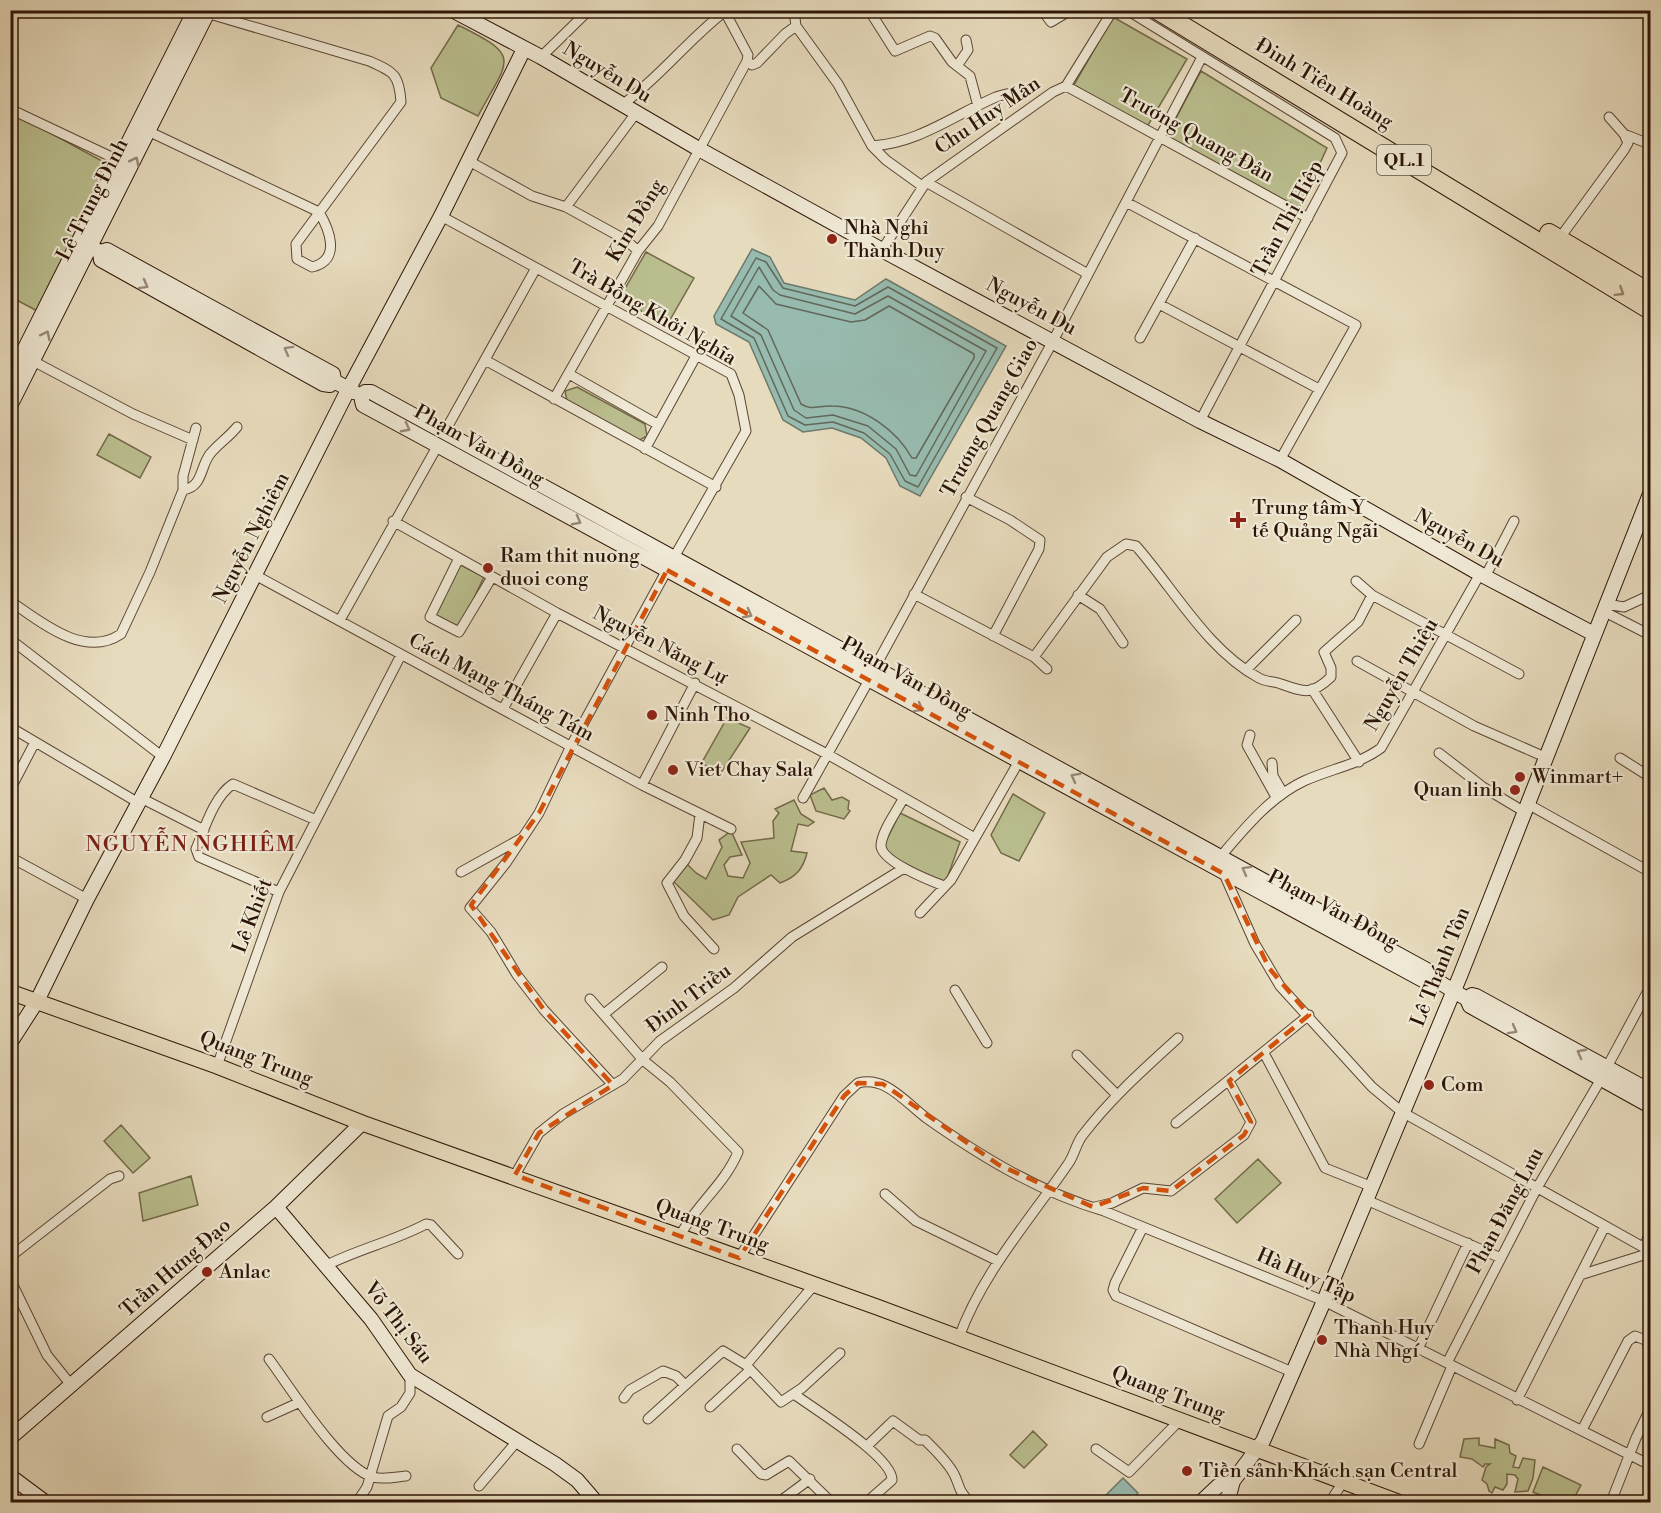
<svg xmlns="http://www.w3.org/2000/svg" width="1661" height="1513" viewBox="0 0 1661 1513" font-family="'Libre Bodoni',serif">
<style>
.green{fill:#babe8e;stroke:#736a4a;stroke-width:1.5}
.water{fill:#97bbaf;stroke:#6c796b;stroke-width:1.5}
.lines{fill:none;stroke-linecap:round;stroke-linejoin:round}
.shore{stroke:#62685a;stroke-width:1.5}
.street-casing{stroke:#5b4634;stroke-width:11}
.secondary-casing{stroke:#2c1506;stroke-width:16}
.primary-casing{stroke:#2c1506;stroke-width:17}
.highway-casing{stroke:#2c1506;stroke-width:20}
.street{stroke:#efe8d4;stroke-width:9}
.secondary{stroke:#efe8d4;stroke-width:14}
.primary{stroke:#e7dbbd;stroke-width:15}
.highway{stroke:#e7dbbd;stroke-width:18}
.oneway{stroke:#978977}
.oneway2{stroke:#93826b}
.marked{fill:none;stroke:#d5520b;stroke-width:4.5;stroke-dasharray:12 8;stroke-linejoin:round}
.poi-dot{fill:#8f2418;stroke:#efe8d4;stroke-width:2}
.labels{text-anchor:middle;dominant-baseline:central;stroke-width:4.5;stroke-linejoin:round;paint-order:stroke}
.shield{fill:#efe8d4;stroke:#665444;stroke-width:1.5}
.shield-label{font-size:18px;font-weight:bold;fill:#2c1506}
.street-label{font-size:20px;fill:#2c1506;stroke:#efe8d4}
.poi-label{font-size:20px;fill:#2c1506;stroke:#efe8d4;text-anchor:start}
.quarter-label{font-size:22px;letter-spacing:1.5px;fill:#7a1f14;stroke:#efe8d4}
</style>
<rect width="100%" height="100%" fill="#e7dbbd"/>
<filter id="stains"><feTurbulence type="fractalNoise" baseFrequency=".00333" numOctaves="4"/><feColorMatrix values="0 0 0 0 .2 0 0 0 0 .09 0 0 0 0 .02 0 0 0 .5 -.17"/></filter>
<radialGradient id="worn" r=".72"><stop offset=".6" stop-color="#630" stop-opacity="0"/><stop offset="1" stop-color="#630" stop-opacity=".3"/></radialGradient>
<path class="green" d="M 1113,17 L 1187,59 L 1147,127 L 1074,85 Z
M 458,25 C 523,57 509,58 478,116 L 441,98 L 431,68 Z
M 1201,71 L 1327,148 L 1298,211 L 1165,139 Z
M 10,111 L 113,167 L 39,312 L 11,297 Z
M 646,252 L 694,278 L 667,325 L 619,299 Z
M 577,387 L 645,424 L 647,436 L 638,441 L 567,401 L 565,391 Z
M 109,434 L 151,457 L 140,478 L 97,455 Z
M 455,562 L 484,577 L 458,631 L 427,614 Z
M 727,718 L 750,728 L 722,771 L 701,764 Z
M 824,788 L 832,800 L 842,797 L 849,801 L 848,809 L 850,811 L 844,819 L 816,811 L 810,795 Z
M 1013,794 L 1045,813 L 1019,861 L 1001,853 L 991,835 Z
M 794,800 L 801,814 L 814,822 L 808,826 L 798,824 L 791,851 L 807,853 C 803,869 796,877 780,883 L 771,875 L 738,897 L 729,915 L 713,920 L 673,881 L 687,864 L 696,873 L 706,879 L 722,847 L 719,840 L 731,831 L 742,855 L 730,857 L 724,865 L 728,876 L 743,878 L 750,863 L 741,842 L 774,838 L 773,821 L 779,813 L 775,809 Z
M 900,813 L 960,842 L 944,887 L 880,853 Z
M 121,1125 L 150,1158 L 133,1173 L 104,1141 Z
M 1258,1159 L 1281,1183 L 1237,1223 L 1215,1199 Z
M 191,1176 L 198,1205 L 143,1221 L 139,1193 Z
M 1033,1431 L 1047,1445 L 1024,1468 L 1010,1455 Z
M 1479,1438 L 1479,1445 L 1495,1448 L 1495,1439 L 1509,1445 L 1510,1453 L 1516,1456 L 1513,1467 L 1519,1468 L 1523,1458 L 1535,1460 L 1533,1478 L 1528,1491 L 1515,1492 L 1518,1479 L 1515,1475 L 1507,1474 L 1507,1484 L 1503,1490 L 1495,1487 L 1492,1493 L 1489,1491 L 1487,1484 L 1482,1480 L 1486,1467 L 1490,1464 L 1485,1464 L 1483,1467 L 1472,1459 L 1460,1457 L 1464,1439 Z
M 1543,1467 L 1581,1485 L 1572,1502 L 1557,1502 L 1533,1492 Z"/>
<path class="water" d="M 752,249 L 770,257 L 784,283 L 855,300 L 886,279 L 1006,346 L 920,496 L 900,486 L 886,458 L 861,438 L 832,428 L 803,432 L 783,420 L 749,342 L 716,324 L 714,316 Z
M 1123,1478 L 1138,1493 L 1129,1502 L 1099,1502 Z"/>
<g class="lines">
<path class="shore" d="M 756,258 L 766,262 L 783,288 L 855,306 L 888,287 L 997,348 L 918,487 L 905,481 L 890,454 L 864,433 L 833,422 L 805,425 L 788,416 L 754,338 L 721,319 Z
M 759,267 L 773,290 L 780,295 L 855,314 L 888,296 L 986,351 L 916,476 L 910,475 L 896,449 L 868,426 L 833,415 L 806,418 L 794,410 L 761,335 L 731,316 Z
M 759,286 L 776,304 L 851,322 L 865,320 L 889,306 L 974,354 L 974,358 L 916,458 L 912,458 C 897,431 864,406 832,406 C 820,405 812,411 801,404 L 768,330 L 743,313 Z"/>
<g class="street-casing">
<path id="street" d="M 794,10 L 796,26 L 838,84 L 872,146 L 886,160 L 922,186
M 869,10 L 895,51 L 930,36 L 935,38 L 952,62 L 970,76 L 978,106
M 1042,10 L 1051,22 L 1071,10
M 1127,10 L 1335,138 L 1342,153 L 1200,421
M 541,57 L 589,10
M 747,61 L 752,65 L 757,63 L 785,34 L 796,26
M 957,66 L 968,50 L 966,40
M 1066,86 L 1308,218
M 622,105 C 660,77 687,41 724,12
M 10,109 L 120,161
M 1609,117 L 1624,134
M 150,132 L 319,212 C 329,229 342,260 312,267 L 297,259 L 296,244 L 401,102 C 399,74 394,72 369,61 L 203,12
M 872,146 C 919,143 954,115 996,97 C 1004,94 1014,93 1023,90
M 469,161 L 532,196 L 566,207 L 626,240 L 638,251
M 926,182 L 1088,274
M 1126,202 L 1356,325 L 1280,460
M 566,207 L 636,113
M 441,216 L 731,374 L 739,395 L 746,431 L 673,559
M 1559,239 L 1624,150 L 1628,143 L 1624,134 L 1644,142 L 1650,139
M 882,250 L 926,182 L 1053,92 L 1066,86 L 1113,10
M 1159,304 L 1319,389
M 1140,338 L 1195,238
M 485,360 L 716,487
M 33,361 L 133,414 L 193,440
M 569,374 L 657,424
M 554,399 L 638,251 L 658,226 L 747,61 L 748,55 L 724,10
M 444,433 L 536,268
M 645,449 L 696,356
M 183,490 C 203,487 200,467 210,454 C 218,444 229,437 237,427
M 966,497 L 1010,520 L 1040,540 L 1039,549 L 993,636
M 393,521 L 557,613 L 827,754 L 973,837
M 459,558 L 430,617 L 459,632 L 492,577
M 255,575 L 642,785 L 731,829
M 1485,577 L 1514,521
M 1356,581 L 1372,595 L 1519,674
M 914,594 L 1034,657 L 1047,669
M 1078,595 L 1100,609 L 1123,643
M 10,601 C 41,622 84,659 121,634 L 150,572 L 183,490 L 183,476 L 196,428
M 1606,604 L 1624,607 L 1650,595
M 1605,612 L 1650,635
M 340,620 L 438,445
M 10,639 L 163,757
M 1034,657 L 1107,557 L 1126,544 L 1136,546 C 1174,589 1207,650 1259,678 C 1265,682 1274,681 1281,684 C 1304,692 1311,696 1331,677 L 1331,668 L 1324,652 L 1358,622 L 1372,595
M 1357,661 L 1474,726 L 1545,757
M 874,669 L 1053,341 L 1202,57
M 1247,669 L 1296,620
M 1312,689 L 1359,762
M 503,709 L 557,613
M 10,727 L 137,802
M 1250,735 L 1247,745 L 1276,797
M 1439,753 L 1483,787 L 1523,811
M 1620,758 L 1650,777
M 1272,763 L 1273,776 L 1283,793
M 642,785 L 695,683
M 10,790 L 35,742
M 141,798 L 204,830
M 803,798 L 869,680
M 903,799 C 897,811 881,832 881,846 C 882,862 931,881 944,886
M 1526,803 L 1650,872
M 700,814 L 697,838 L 685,860 L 667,883 L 684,916 L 714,949
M 1221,856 C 1245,828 1270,797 1304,781 C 1330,769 1358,765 1381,748 L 1480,574
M 10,857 L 87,899
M 461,872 L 522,838
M 1224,874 L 1255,944 L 1280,986 L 1372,1087 L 1402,1112 L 1650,1251
M 279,892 L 199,857 L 196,849 C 204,830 214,796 233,784 L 316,820
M 920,913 L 951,880 L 1018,763
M 955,990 L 987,1043
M 590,999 L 643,1060 L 670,1082 L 738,1152 C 725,1184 695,1206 680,1236
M 604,1014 L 662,967
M 1264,1053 L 1325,1168 L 1370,1186
M 1077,1055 L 1116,1094
M 217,1066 L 279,892 L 401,655
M 1607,1067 L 1650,987
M 613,1085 L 544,1010 L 517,975 L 491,932 L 470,908 L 506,863 L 539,813 L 571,746 L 667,570
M 1176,1123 L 1309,1015
M 515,1175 L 539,1133 L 563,1114 L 623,1079 L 660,1041 L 734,988 L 792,937 L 904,868
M 885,1194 L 916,1221 L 998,1261
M 1364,1199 L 1501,1258
M 1095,1207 L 1112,1203 L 1143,1188 L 1171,1191 L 1244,1135 L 1251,1122 L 1229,1081
M 1142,1229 L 1115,1283 L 1113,1290 L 1116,1296 L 1292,1372
M 1644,1247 L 1650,1233
M 10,1257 L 110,1179 L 119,1176
M 739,1258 L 844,1096 L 858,1083 C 886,1076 905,1102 925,1117 C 980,1156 1039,1192 1104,1211 L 1324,1301 L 1650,1465
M 327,1265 C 359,1249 394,1241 426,1224 L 431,1225 L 458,1254
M 1580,1275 L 1650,1253
M 10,1279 L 47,1355 L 71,1385
M 959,1337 C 983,1272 1029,1221 1068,1164 C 1074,1156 1076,1144 1082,1136 C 1110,1099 1144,1069 1178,1038
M 1418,1349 L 1468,1243
M 269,1359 C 290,1387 340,1468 373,1477 C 383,1480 395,1477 406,1476
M 1447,1363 L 1537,1188 L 1601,1079
M 746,1365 L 814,1285
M 794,1394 C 814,1409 893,1457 892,1480 L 867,1502
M 624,1398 L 630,1390 L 663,1371 L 676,1376 L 685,1385
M 1517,1400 L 1605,1226
M 710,1407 L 749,1371
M 267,1417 L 298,1403
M 648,1419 L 723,1351 L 746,1365 L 781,1402 L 802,1388 L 840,1353
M 1582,1430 L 1628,1341 L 1635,1336 L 1650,1342
M 1419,1444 L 1452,1366
M 867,1446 L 893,1421 L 919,1440 L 925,1440 C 935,1450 947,1461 954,1474 C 960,1486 958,1491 970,1502
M 737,1449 L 761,1474 L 766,1475 L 789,1461 L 831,1502
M 1096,1449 L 1129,1472 L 1180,1420
M 479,1486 L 518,1440
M 357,1502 L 367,1487 L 388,1416 L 401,1407 L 410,1393 L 410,1375
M 779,1502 L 810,1479
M 1330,1502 L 1343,1482
M 1611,1502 L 1636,1438 L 1650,1409"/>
</g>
<g class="secondary-casing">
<path id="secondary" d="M 452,10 L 541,57 L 697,148 L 882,250 L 1200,421 L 1280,460 L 1480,574 L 1594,634
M 84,243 L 100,252 L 107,250 L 333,374 L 334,381 L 354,392
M 100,252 L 101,260 L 323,384 L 330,385 L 334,381
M 10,378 L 195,10
M 361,396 L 365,392 L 371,392 C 725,588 1082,779 1436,975 L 1439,982 L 1467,999 L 1470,1006 L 1650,1106
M 361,396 L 363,405 L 1432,985 L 1439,982
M 10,406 L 209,10
M 1467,999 L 1472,995 L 1476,996 L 1650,1091
M 10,1043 L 37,1001 L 87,899 L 163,757 L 348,390 L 441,216 L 524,49
M 276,1207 L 371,1319 L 410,1375 L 555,1464 L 577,1480 L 596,1502
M 10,1438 L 276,1207 L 362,1123
M 10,1476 L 45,1502
M 1201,1502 L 1218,1486 L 1233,1481
M 1223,1502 L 1229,1496 L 1233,1481 L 1263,1441 L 1324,1301 L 1460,976 L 1650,494"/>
</g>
<g class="primary-casing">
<path id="primary" d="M 10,992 L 217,1066 L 362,1123 L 877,1307 L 1398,1502"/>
</g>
<g class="highway-casing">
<path id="highway" d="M 1157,10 L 1650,310
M 1549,233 L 1650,293"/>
</g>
<use href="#street" class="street"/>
<use href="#secondary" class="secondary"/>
<use href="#primary" class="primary"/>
<use href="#highway" class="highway"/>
</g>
<defs><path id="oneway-chevron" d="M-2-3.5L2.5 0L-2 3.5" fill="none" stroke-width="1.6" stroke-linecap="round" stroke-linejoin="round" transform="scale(1.5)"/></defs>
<g class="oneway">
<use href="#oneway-chevron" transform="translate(135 161) rotate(-63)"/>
<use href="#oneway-chevron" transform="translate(144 285) rotate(29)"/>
<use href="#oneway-chevron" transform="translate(46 335) rotate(-63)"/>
<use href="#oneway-chevron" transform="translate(288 350) rotate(-151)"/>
<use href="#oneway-chevron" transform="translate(406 428) rotate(28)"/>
<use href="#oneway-chevron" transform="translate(577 521) rotate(28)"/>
<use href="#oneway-chevron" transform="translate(748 614) rotate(28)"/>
<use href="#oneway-chevron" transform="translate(919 708) rotate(29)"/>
<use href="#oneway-chevron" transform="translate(1075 777) rotate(-151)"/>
<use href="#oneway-chevron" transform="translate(1246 870) rotate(-151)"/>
<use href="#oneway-chevron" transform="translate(1513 1030) rotate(29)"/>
<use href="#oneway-chevron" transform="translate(1581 1053) rotate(-152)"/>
</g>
<use class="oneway2" href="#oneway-chevron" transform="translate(1620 292) rotate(32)"/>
<path class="marked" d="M 667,570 L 1224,874 L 1269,968 L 1309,1015 L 1229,1081 L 1251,1122 L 1244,1135 L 1171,1191 L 1143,1188 L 1093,1207 L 999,1165 L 883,1084 L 858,1083 L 844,1096 L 739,1258 L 515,1175 L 539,1133 L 613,1085 L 544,1010 L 471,905 L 539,813 Z"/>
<g class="poi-dot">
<circle cx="832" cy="239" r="6"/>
<path d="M1235 511h6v6h6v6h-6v6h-6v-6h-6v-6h6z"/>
<circle cx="488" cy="568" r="6"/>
<circle cx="652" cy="715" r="6"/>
<circle cx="673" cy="770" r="6"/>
<circle cx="1520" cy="777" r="6"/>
<circle cx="1515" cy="790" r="6"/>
<circle cx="1429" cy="1085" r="6"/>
<circle cx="207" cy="1272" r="6"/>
<circle cx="1322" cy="1340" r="6"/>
<circle cx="1187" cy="1471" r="6"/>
</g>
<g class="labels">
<rect class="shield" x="1377" y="145" width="54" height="30" rx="4.5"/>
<g class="shield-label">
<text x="1404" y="160">QL.1</text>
</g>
<g class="street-label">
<text transform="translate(607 73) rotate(31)">Nguyễn Du</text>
<text transform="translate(1324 84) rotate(31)">Đinh Tiên Hoàng</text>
<text transform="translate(988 116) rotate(-34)">Chu Huy Mân</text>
<text transform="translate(1196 136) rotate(29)">Trương Quang Đản</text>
<text transform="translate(93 200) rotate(-63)">Lê Trung Đình</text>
<text transform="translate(1288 219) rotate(-62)">Trần Thị Hiệp</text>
<text transform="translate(636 221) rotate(-59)">Kim Đồng</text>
<text transform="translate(1031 307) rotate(28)">Nguyễn Du</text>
<text transform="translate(652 313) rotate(30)">Trà Bồng Khởi Nghĩa</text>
<text transform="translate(990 418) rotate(-61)">Trương Quang Giao</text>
<text transform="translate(479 446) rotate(29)">Phạm Văn Đồng</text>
<text transform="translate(252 538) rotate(-63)">Nguyễn Nghiêm</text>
<text transform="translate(1459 539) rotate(29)">Nguyễn Du</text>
<text transform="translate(660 646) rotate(27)">Nguyễn Năng Lự</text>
<text transform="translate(1402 675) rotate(-60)">Nguyễn Thiệu</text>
<text transform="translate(906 678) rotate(29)">Phạm Văn Đồng</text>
<text transform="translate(501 688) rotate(28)">Cách Mạng Tháng Tám</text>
<text transform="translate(1333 910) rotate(28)">Phạm Văn Đồng</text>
<text transform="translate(253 916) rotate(-69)">Lê Khiết</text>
<text transform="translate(1441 967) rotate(-68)">Lê Thánh Tôn</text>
<text transform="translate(689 999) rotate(-37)">Đinh Triều</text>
<text transform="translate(256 1059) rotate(21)">Quang Trung</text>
<text transform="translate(1506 1211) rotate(-62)">Phan Đăng Lưu</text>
<text transform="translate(712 1226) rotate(20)">Quang Trung</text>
<text transform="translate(176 1268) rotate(-41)">Trần Hưng Đạo</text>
<text transform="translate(1306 1276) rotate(24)">Hà Huy Tập</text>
<text transform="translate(398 1323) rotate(52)">Võ Thị Sáu</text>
<text transform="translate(1168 1394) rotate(21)">Quang Trung</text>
</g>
<g class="poi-label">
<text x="844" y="228">Nhà Nghỉ<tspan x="844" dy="23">Thành Duy</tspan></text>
<text x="1252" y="508">Trung tâm Y<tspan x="1252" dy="23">tế Quảng Ngãi</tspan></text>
<text x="500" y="556">Ram thit nuong<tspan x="500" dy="23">duoi cong</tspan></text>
<text x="664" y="715">Ninh Tho</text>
<text x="685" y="770">Viet Chay Sala</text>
<text x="1532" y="777">Winmart+</text>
<text x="1503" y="790" text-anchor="end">Quan linh</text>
<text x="1441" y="1085">Com</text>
<text x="219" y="1272">Anlac</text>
<text x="1334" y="1328">Thanh Huy<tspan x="1334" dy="23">Nhà Nhgí</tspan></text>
<text x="1199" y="1471">Tiền sảnh Khách sạn Central</text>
</g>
<g class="quarter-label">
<text x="191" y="844">NGUYỄN NGHIÊM</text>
</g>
</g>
<rect width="1661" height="1513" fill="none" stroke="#e7dbbd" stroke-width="36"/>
<rect x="12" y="12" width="1637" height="1489" fill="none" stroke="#2c1506" stroke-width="3"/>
<rect x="18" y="18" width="1625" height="1477" fill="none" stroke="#2c1506" stroke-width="1.5"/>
<rect width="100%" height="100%" filter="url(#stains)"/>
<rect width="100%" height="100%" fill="url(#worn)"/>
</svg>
